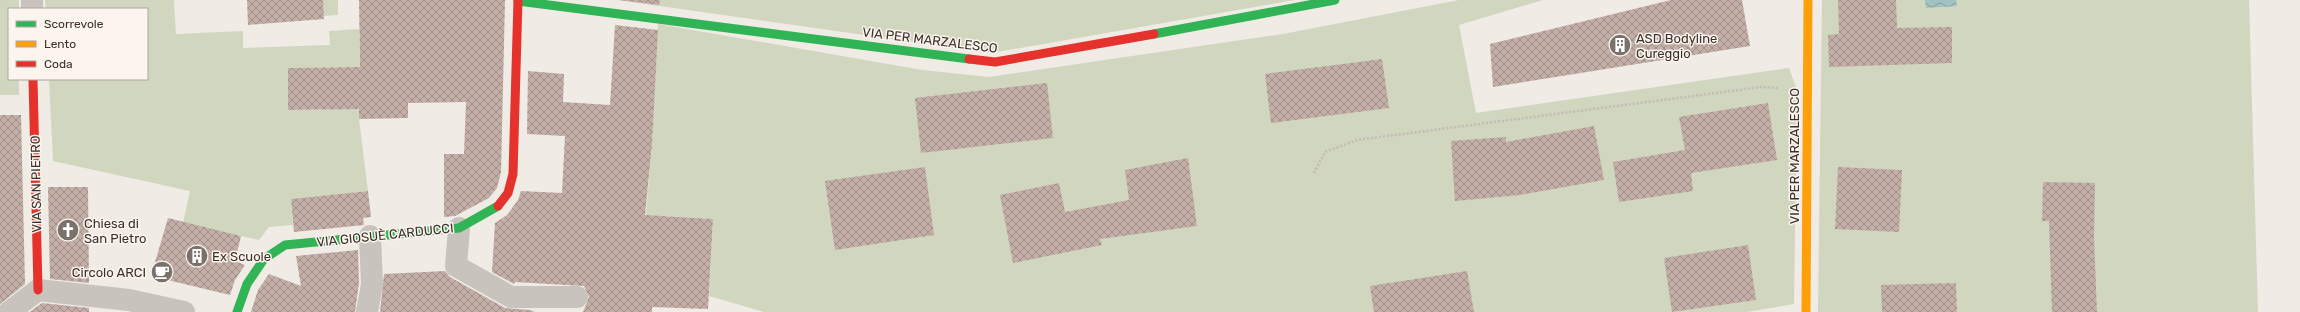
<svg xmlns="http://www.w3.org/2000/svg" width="2300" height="312" viewBox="0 0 2300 312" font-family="Rubik,sans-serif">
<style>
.green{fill:#d1d6bf}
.water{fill:url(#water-waves)}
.building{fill:url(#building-cross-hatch)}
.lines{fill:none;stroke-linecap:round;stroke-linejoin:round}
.path{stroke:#c2bbb6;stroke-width:2.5;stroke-dasharray:2 2;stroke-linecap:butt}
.street{stroke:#c9c3be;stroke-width:22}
.fast{stroke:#30b455;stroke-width:9}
.slow{stroke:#ff9f0a;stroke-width:9}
.jam{stroke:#e5322d;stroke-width:9}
.labels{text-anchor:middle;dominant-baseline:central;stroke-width:3;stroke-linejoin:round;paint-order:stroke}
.poi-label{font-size:13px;fill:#3b302b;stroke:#fbf5ee;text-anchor:start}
.street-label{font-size:13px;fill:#3b302b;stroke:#fbf5ee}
</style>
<defs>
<pattern id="water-waves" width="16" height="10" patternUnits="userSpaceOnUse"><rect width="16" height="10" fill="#a1c2c1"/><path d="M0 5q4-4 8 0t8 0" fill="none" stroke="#849e9d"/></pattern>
<pattern id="building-cross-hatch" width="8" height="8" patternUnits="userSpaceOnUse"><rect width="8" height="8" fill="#c3afa7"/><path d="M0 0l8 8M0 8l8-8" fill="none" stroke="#a08f88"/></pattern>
</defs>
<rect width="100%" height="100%" fill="#f0ebe5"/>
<path class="green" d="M 0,0 L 19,0 L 19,9 L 9,9 L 9,79 L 19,79 L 19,95 L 0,95 Z
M 45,0 L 174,0 L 176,34 L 243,31 L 243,48 L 330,45 L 329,31 L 359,29 L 360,67 L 288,68 L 288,110 L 322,110 L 322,82 L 358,82 L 359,119 L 368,191 L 291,199 L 293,225 L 269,227 L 259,240 L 183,223 L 190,191 L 53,161 L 49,79 L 147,79 L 147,9 L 46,9 Z
M 306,0 L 338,0 L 338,15 L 307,17 Z
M 617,0 L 1295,0 L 991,53 Z
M 1459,0 L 1543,0 L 1459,25 L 1476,113 L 1789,68 L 1797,90 L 1794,304 L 1747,312 L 764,312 L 709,296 L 713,219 L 664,216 L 663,229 L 644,237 L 652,145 L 658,24 L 922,70 L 989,77 L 1283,34 Z
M 1822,0 L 2249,0 L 2258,312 L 1818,312 Z"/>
<path class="water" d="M 1925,0 L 1956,0 L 1957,6 L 1926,8 Z"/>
<path class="building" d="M 247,0 L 323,0 L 324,19 L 248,25 Z
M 359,0 L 505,0 L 501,172 L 497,188 L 489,198 L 455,216 L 444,217 L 444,154 L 464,154 L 466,102 L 408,103 L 408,118 L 359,119 L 359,109 L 288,110 L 288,68 L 360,67 Z
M 619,0 L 660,0 L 659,5 Z
M 1671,0 L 1742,0 L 1750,46 L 1493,87 L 1490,44 Z
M 1838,0 L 1896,0 L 1897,28 L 1952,27 L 1952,63 L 1829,67 L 1828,35 L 1839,34 Z
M 615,25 L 658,30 L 652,145 L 645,215 L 713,219 L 708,309 L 652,307 L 652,312 L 583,312 L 589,297 L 584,286 L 515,282 L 514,284 L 492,272 L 495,223 L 507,215 L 518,200 L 521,191 L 562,193 L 565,136 L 527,134 L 528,71 L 564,74 L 563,102 L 610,105 Z
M 1382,59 L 1389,108 L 1271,123 L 1265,74 Z
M 1047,83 L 1053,138 L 921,153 L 915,98 Z
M 1768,103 L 1777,160 L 1691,173 L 1693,191 L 1619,202 L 1613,162 L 1685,150 L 1679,117 Z
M 0,115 L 21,115 L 25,284 L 0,304 Z
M 1594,126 L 1604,180 L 1520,195 L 1455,201 L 1451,141 L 1506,137 L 1506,142 Z
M 1188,158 L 1197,226 L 1100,239 L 1102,245 L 1013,263 L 1000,195 L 1059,183 L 1065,212 L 1129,200 L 1125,170 Z
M 925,167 L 934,235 L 835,250 L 825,181 Z
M 1838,167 L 1902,170 L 1899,232 L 1835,229 Z
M 2043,182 L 2095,183 L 2094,238 L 2097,312 L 2052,312 L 2049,221 L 2042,221 Z
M 48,187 L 88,187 L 89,283 L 50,279 Z
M 368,191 L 371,217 L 363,218 L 364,225 L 294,232 L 291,199 Z
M 168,218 L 241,236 L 235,261 L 245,265 L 235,280 L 230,295 L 151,276 Z
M 1748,245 L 1756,300 L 1672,312 L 1664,258 Z
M 358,250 L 359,283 L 355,312 L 251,312 L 258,290 L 269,274 L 301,286 L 296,256 Z
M 445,271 L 450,277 L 505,308 L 530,310 L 535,312 L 380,312 L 384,274 Z
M 1467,271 L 1474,312 L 1374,312 L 1370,286 Z
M 1956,283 L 1957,312 L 1882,312 L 1881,285 Z
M 42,303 L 89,308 L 89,312 L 30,312 Z"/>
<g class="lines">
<path class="path" d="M 1314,173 L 1325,152 L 1357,140 L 1762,87 L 1779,88"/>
<path class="street" d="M 32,0 L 32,9
M 459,228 L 456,266 L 511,297 L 577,297
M 9,312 L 38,290 L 129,300 L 184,312
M 367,312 L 372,284 L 370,236"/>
<path class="fast" d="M 518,1 L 969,59
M 1154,34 L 1335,0
M 237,312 L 247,284 L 264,259 L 285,245 L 459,228 L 498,206"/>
<path class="slow" d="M 1806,312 L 1808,0"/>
<path class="jam" d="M 969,59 L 995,62 L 1154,34
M 33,79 L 38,290
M 498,206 L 508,193 L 513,174 L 518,0"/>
</g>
<defs>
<g id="building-disc" transform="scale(1.15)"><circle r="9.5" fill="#7a716c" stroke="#fbf5ee"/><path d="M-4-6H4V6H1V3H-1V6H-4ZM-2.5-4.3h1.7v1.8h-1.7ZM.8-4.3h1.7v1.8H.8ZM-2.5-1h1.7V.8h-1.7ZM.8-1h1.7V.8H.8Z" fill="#fff"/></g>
<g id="church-disc" transform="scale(1.15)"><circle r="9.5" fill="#7a716c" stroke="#fbf5ee"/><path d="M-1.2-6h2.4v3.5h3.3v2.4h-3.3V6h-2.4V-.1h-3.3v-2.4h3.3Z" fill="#fff"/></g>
<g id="cafe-disc" transform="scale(1.15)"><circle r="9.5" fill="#7a716c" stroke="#fbf5ee"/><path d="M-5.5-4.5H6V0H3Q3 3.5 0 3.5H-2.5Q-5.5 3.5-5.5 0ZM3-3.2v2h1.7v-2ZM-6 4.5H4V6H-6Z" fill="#fff"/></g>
</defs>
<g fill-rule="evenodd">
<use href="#building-disc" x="1620" y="45"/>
<use href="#church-disc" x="68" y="230"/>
<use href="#building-disc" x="197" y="256"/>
<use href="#cafe-disc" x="162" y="272"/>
</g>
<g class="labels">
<g class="poi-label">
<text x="1636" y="38">ASD Bodyline<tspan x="1636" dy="15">Cureggio</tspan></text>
<text x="84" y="223">Chiesa di<tspan x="84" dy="15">San Pietro</tspan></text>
<text x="212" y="256">Ex Scuole</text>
<text x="146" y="272" text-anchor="end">Circolo ARCI</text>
</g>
<g class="street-label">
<text transform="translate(930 40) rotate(7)">VIA PER MARZALESCO</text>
<text transform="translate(1794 156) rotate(-90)">VIA PER MARZALESCO</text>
<text transform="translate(36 184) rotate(-91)">VIA SAN PIETRO</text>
<text transform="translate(385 235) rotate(-6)">VIA GIOSUÈ CARDUCCI</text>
</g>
</g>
<rect x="8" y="8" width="140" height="72" fill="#fbf5ee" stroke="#aea6a0"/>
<rect x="16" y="21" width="20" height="6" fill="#30b455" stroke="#aea6a0"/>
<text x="44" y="28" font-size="12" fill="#3b302b">Scorrevole</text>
<rect x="16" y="41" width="20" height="6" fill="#ff9f0a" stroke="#aea6a0"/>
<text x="44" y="48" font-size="12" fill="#3b302b">Lento</text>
<rect x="16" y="61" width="20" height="6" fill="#e5322d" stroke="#aea6a0"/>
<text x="44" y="68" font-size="12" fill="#3b302b">Coda</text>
</svg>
